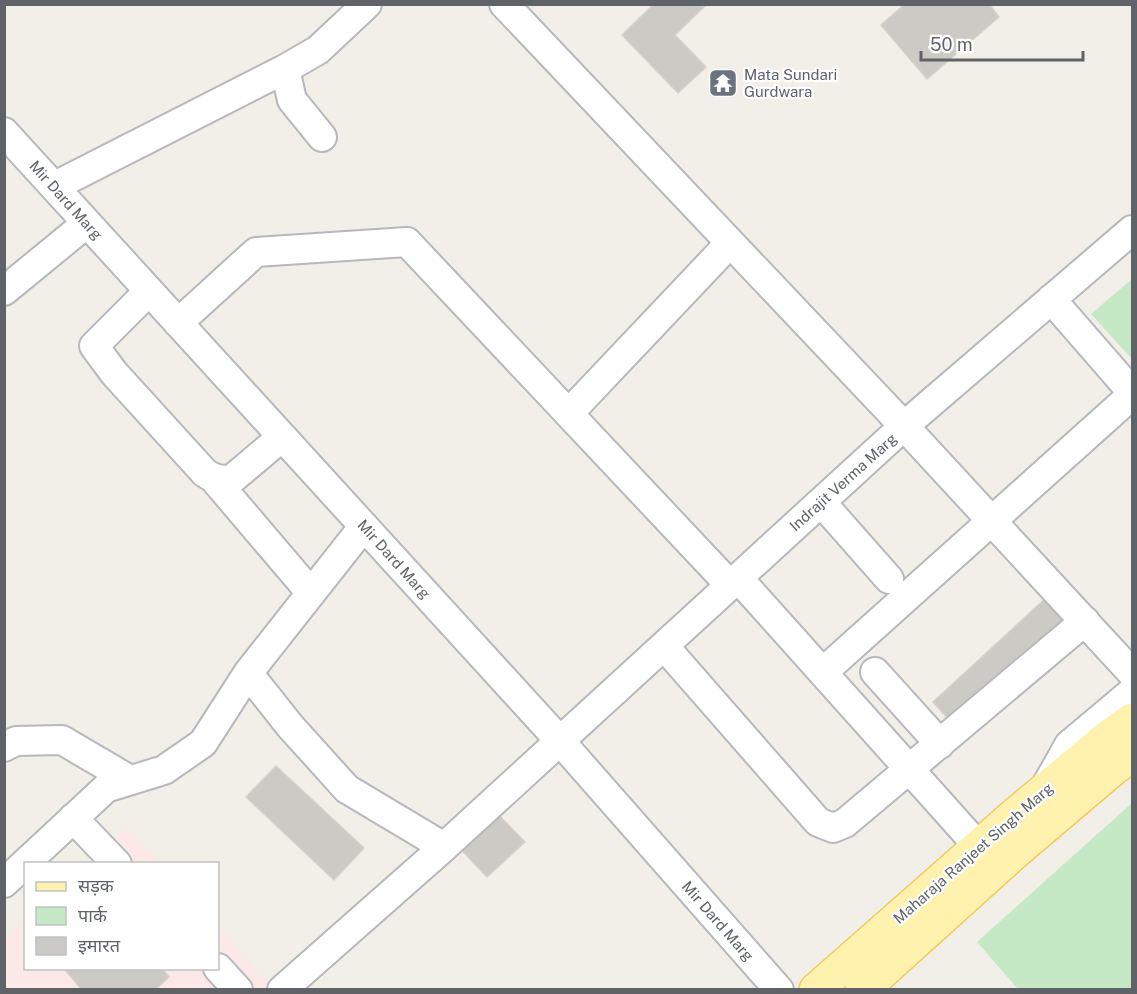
<svg xmlns="http://www.w3.org/2000/svg" width="1137" height="994" viewBox="0 0 1137 994" font-family="'Public Sans','Noto Sans Devanagari',sans-serif">
<style>
.medical{fill:#fce8e6}
.green{fill:#c5e8c5}
.building{fill:#cccac5;stroke:#d6d1c6;stroke-width:1.5}
.lines{fill:none;stroke-linecap:round;stroke-linejoin:round}
.minor-casing{stroke:#b5b8bc;stroke-width:32}
.major-casing{stroke:#f2c960;stroke-width:36}
.minor{stroke:#fff;stroke-width:28}
.major{stroke:#fff2af;stroke-width:33}
.labels{text-anchor:middle;dominant-baseline:central;stroke-width:4.5;stroke-linejoin:round;paint-order:stroke}
.worship-label{font-size:15px;fill:#5b616d;stroke:#fff;text-anchor:start}
.street-label{font-size:15px;fill:#5f6368;stroke:#fff}
</style>
<rect width="100%" height="100%" fill="#f1efe8"/>
<path class="medical" d="M 127,827 L 160,863 L 88,864 Z
M 25,920 L 26,968 L 218,968 L 218,927 L 275,989 L 5,990 L 5,939 Z"/>
<path class="green" d="M 1132,279 L 1132,359 L 1091,314 Z
M 1132,803 L 1132,989 L 1018,989 L 977,942 Z"/>
<path class="building" d="M 654,4 L 707,4 L 675,35 L 706,67 L 678,93 L 622,35 Z
M 905,4 L 989,4 L 999,17 L 927,79 L 881,25 Z
M 1047,597 L 1068,619 L 953,724 L 933,702 Z
M 276,766 L 364,848 L 334,880 L 246,797 Z
M 492,808 L 525,842 L 487,877 L 455,843 Z
M 66,968 L 162,968 L 169,977 L 155,990 L 82,990 L 65,970 Z"/>
<g class="lines">
<g class="minor-casing">
<path id="minor" d="M 504,4 L 904,426 L 1132,673
M 285,69 L 292,100 L 322,137
M 4,132 L 560,741 L 779,990
M 55,186 L 285,69 L 318,50 L 367,4
M 4,291 L 87,223
M 149,291 L 94,346 L 114,373 L 205,473 C 214,479 221,481 232,479 L 282,437
M 1051,299 L 1132,392
M 178,323 L 256,252 L 407,242 L 730,585
M 569,413 L 730,243
M 214,479 L 311,593
M 821,502 L 889,579
M 738,578 L 979,847
M 664,646 L 818,822 L 833,828 L 845,823 L 1085,621
M 823,672 L 1132,395
M 875,672 L 940,744
M 248,673 L 290,726 L 347,789 L 444,847
M 4,747 L 16,741 L 62,740 L 130,780
M 1047,784 L 1069,745 L 1132,692
M 73,818 L 117,864
M 4,883 L 106,788 L 164,770 L 203,743 L 248,673 L 364,526
M 218,968 L 238,990
M 282,990 L 444,847 L 904,426 L 1132,230"/>
</g>
<g class="major-casing">
<path id="major" d="M 816,990 L 1017,813 L 1107,738 L 1132,720
M 862,990 L 1015,852 L 1114,768 L 1132,755"/>
</g>
<use href="#minor" class="minor"/>
<use href="#major" class="major"/>
</g>
<defs>
<g id="temple-square" transform="scale(1.5)"><rect x="-9" y="-9" width="18" height="18" rx="4" fill="#6b7280" stroke="#fff"/><path d="M0-6L5-2H3V0L6.5 2.5H4V6H1.5V3h-3V6H-4V2.5H-6.5L-3 0V-2H-5Z" fill="#fff"/></g>
</defs>
<g fill-rule="evenodd">
<use href="#temple-square" x="723" y="83"/>
</g>
<g class="labels">
<g class="worship-label">
<text x="744" y="74">Mata Sundari<tspan x="744" dy="17">Gurdwara</tspan></text>
</g>
<g class="street-label">
<text transform="translate(66 200) rotate(48)">Mir Dard Marg</text>
<text transform="translate(843 482) rotate(-42)">Indrajit Verma Marg</text>
<text transform="translate(394 559) rotate(48)">Mir Dard Marg</text>
<text transform="translate(973 853) rotate(-41)">Maharaja Ranjeet Singh Marg</text>
<text transform="translate(718 921) rotate(49)">Mir Dard Marg</text>
</g>
</g>
<rect width="1137" height="994" fill="none" stroke="#5f6368" stroke-width="12"/>
<rect x="24" y="862" width="195" height="108" fill="#ffffff" stroke="#bfc1c3" stroke-width="1.5"/>
<rect x="36" y="882" width="30" height="9" fill="#fff2af" stroke="#bfc1c3" stroke-width="1.5"/>
<text x="78" y="892" font-size="18" fill="#5f6368">सड़क</text>
<rect x="36" y="907" width="30" height="18" fill="#c5e8c5" stroke="#bfc1c3" stroke-width="1.5"/>
<text x="78" y="922" font-size="18" fill="#5f6368">पार्क</text>
<rect x="36" y="937" width="30" height="18" fill="#cccac5" stroke="#bfc1c3" stroke-width="1.5"/>
<text x="78" y="952" font-size="18" fill="#5f6368">इमारत</text>
<path d="M921 51v9h162v-9" fill="none" stroke="#5f6368" stroke-width="3"/>
<text x="930" y="51" font-size="18" fill="#5f6368" stroke="#ffffff" stroke-width="4.5" paint-order="stroke">50 m</text>
</svg>
